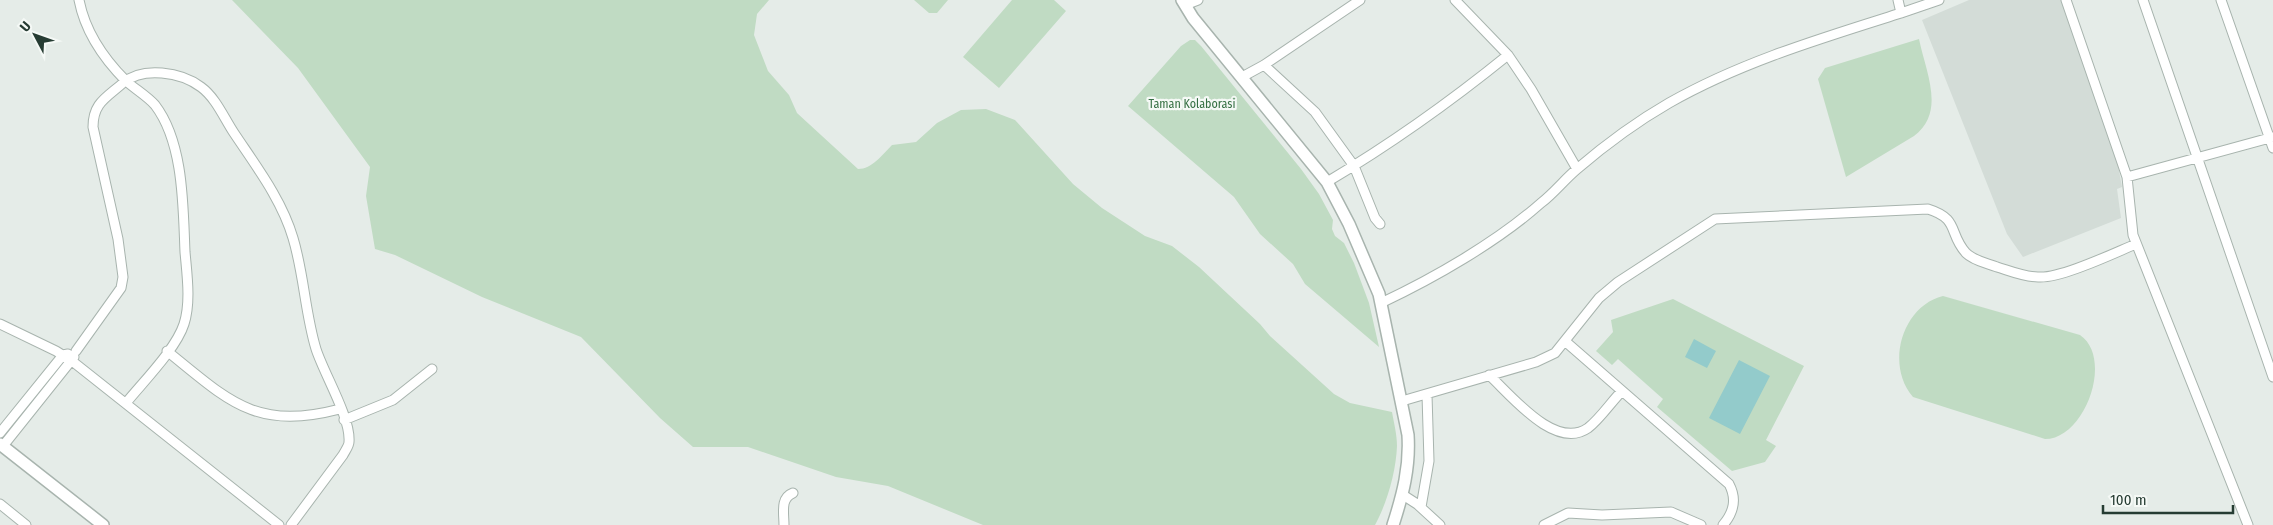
<svg xmlns="http://www.w3.org/2000/svg" width="2273" height="525" viewBox="0 0 2273 525" font-family="'Fira Sans Condensed',sans-serif">
<style>
.built{fill:#d3dcd7}
.green{fill:#c0dbc3}
.water{fill:#93cbcb}
.lines{fill:none;stroke-linecap:round;stroke-linejoin:round}
.minor-casing{stroke:#a8b4ae;stroke-width:11}
.tertiary-casing{stroke:#a8b4ae;stroke-width:14}
.minor{stroke:#fff;stroke-width:9}
.tertiary{stroke:#fff;stroke-width:11}
.labels{text-anchor:middle;dominant-baseline:central;stroke-width:4.5;stroke-linejoin:round;paint-order:stroke}
.park-label{font-size:12px;fill:#346f42;stroke:#f5f9f6}
</style>
<rect width="100%" height="100%" fill="#e5ece8"/>
<path class="built" d="M 1969,0 L 2062,0 L 2118,165 L 2122,187 L 2117,189 L 2121,218 L 2023,257 L 2007,234 L 1922,20 Z"/>
<path class="green" d="M 232,0 L 769,0 L 757,14 L 754,35 L 768,71 L 789,95 L 797,113 L 858,169 C 872,169 882,155 892,145 L 916,142 L 937,123 L 961,110 L 986,109 L 1015,120 L 1073,184 L 1102,208 L 1145,236 L 1172,246 L 1199,267 L 1260,324 L 1270,336 L 1334,394 L 1350,403 L 1392,412 C 1394,423 1397,435 1397,446 C 1396,472 1387,503 1375,525 L 983,525 L 888,486 L 836,477 L 748,447 L 693,447 L 660,418 L 581,337 L 482,297 L 395,255 L 375,249 L 366,196 L 370,167 L 298,68 Z
M 914,0 L 948,0 L 937,13 L 929,13 Z
M 1012,0 L 1054,0 L 1066,11 L 999,88 L 963,57 Z
M 1919,39 C 1926,73 1946,112 1914,136 L 1846,177 L 1818,79 L 1825,68 Z
M 1190,40 L 1195,40 L 1201,46 L 1301,169 L 1319,194 L 1333,220 L 1332,229 L 1335,236 L 1344,243 L 1354,263 L 1369,303 L 1379,347 L 1305,284 L 1293,264 L 1260,234 L 1234,197 L 1128,106 L 1181,46 Z
M 1943,296 L 2080,335 C 2114,358 2085,439 2045,439 L 1913,397 C 1885,365 1902,306 1943,296 Z
M 1673,299 L 1804,366 L 1766,440 L 1776,446 L 1765,462 L 1732,471 L 1657,407 L 1663,399 L 1618,359 L 1612,365 L 1596,351 L 1613,332 L 1611,320 Z"/>
<path class="water" d="M 1694,339 L 1716,351 L 1707,368 L 1685,357 Z
M 1739,360 L 1770,376 L 1740,434 L 1709,418 Z"/>
<g class="lines">
<g class="minor-casing">
<path id="minor" d="M 79,0 C 85,31 103,58 126,81 C 135,89 147,96 155,105 C 184,143 183,207 185,252 C 187,275 191,302 184,324 C 176,349 143,382 126,403
M 1455,0 L 1508,55 L 1531,89 L 1577,169
M 1898,0 L 1901,13 L 1939,0
M 2066,0 L 2127,177 L 2133,235 L 2248,525
M 2143,0 L 2273,377
M 2221,0 L 2273,148
M 1185,5 L 1198,0
M 1264,65 L 1315,112 L 1354,166 L 1375,218 L 1380,224
M 1242,77 L 1264,65 L 1360,0
M 2127,177 L 2273,137
M 1327,182 C 1391,144 1450,102 1508,55
M 1381,303 C 1434,278 1497,242 1541,203 C 1554,193 1564,180 1577,169 C 1605,145 1636,122 1669,103 C 1741,62 1822,38 1901,13
M 0,324 L 56,351 L 72,361 L 279,525
M 1566,342 L 1729,484 C 1737,499 1734,512 1723,525
M 76,351 L 121,288 L 123,277 L 118,239 L 93,127 C 93,103 106,98 123,83 C 143,66 181,72 201,87 C 216,98 224,118 234,133 C 256,166 282,200 293,238 C 304,274 305,313 316,349 C 324,374 351,418 349,442 C 349,446 345,451 343,455 L 291,525
M 167,351 C 229,401 255,431 340,409
M 1489,375 C 1511,395 1555,451 1588,428 C 1600,419 1611,402 1622,391
M 1402,401 L 1536,362 L 1555,353 L 1599,298 L 1618,282 L 1715,219 L 1928,209 C 1960,219 1948,233 1966,253 C 1974,261 1987,263 1997,267 C 2010,271 2024,277 2038,277 C 2060,279 2114,253 2136,244
M 344,420 L 393,400 L 432,369
M 0,433 L 63,355 L 68,354
M 3,446 L 74,357
M 1403,495 L 1417,504 L 1440,525
M 0,504 L 26,525
M 1421,507 L 1429,461 L 1427,395
M 784,525 C 784,513 780,498 793,493
M 1544,525 L 1568,513 L 1602,515 L 1671,512 L 1701,525"/>
</g>
<g class="tertiary-casing">
<path id="tertiary" d="M 1182,0 L 1193,18 L 1327,182 L 1349,224 L 1379,294 L 1408,435 C 1410,467 1403,494 1393,525
M 0,444 L 103,525"/>
</g>
<use href="#minor" class="minor"/>
<use href="#tertiary" class="tertiary"/>
</g>
<g class="labels">
<g class="park-label">
<text x="1192" y="104">Taman Kolaborasi</text>
</g>
</g>
<g transform="translate(35 35) rotate(311)" stroke="#f5f9f6" stroke-width="4" paint-order="stroke">
<path d="M0-4L9 19L0 12L-9 19Z" fill="#263c33"/>
<text y="-8" font-size="14" font-weight="bold" text-anchor="middle" fill="#263c33">U</text>
</g>
<path d="M2103 505v8h130v-8" fill="none" stroke="#263c33" stroke-width="2.5"/>
<text x="2110" y="505" font-size="15" fill="#263c33" stroke="#f5f9f6" stroke-width="4" paint-order="stroke">100 m</text>
</svg>
